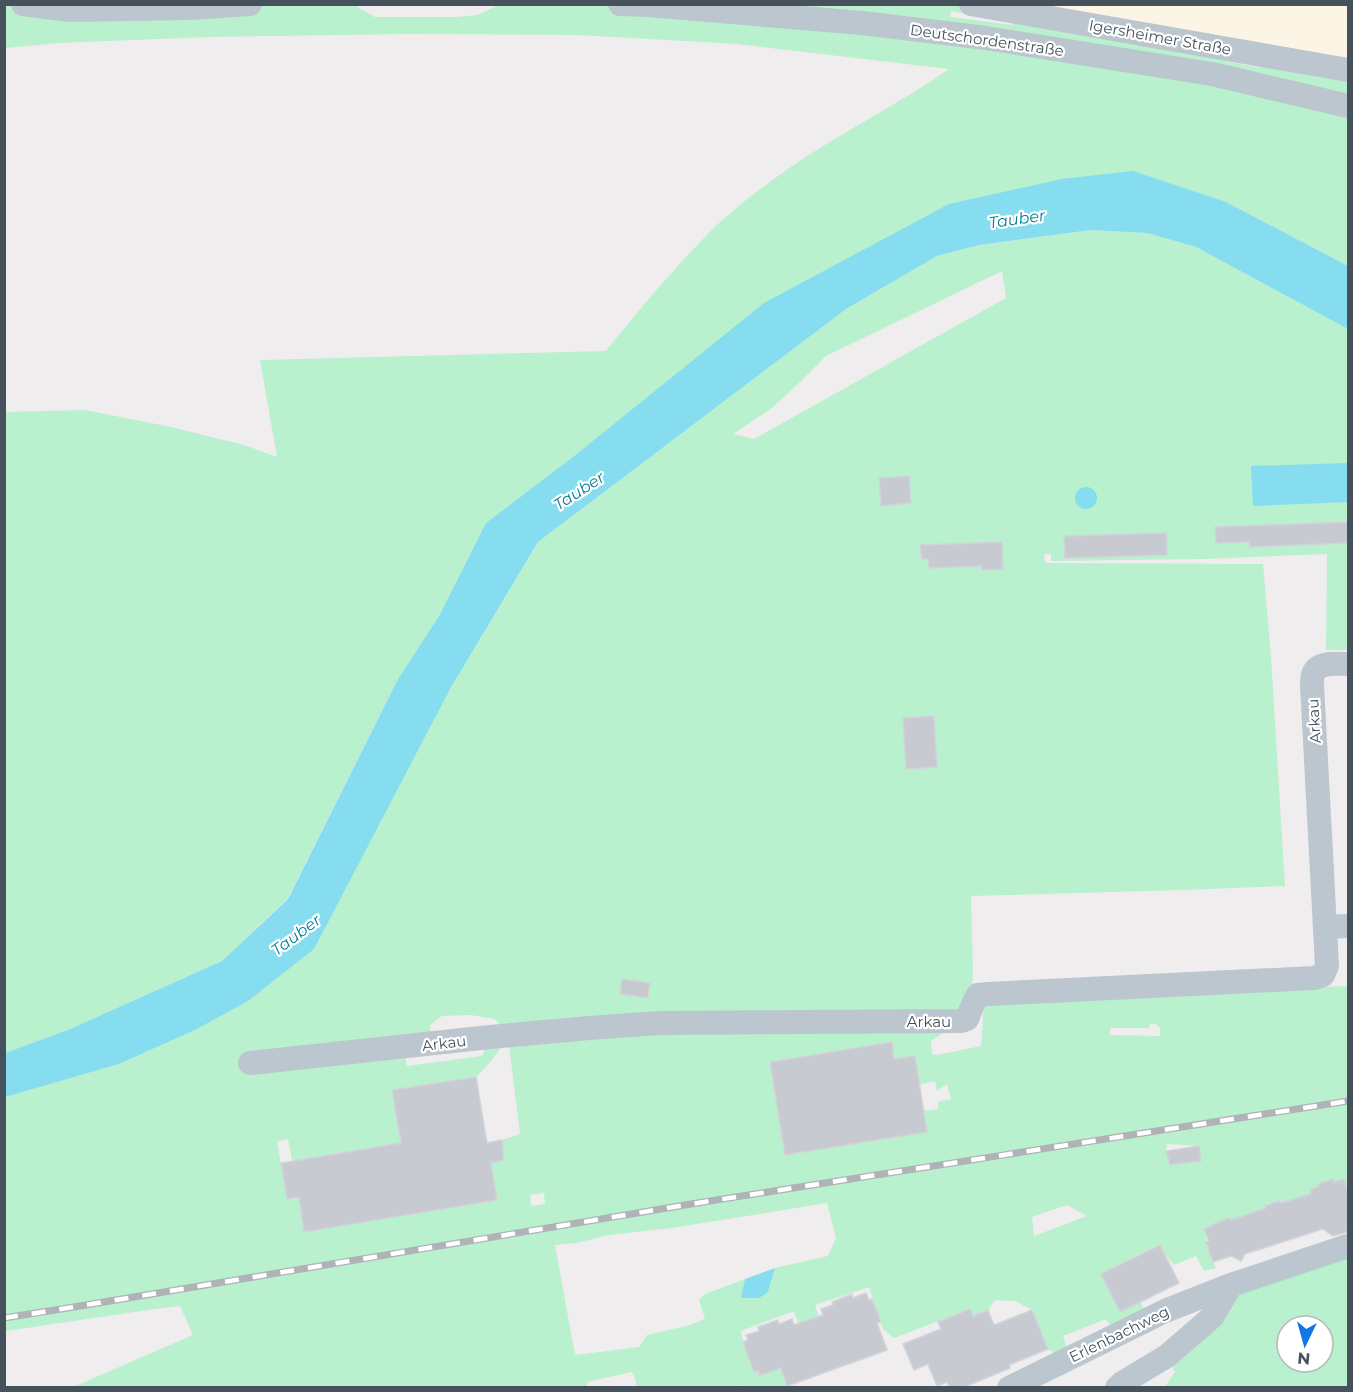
<svg xmlns="http://www.w3.org/2000/svg" width="1353" height="1392" viewBox="0 0 1353 1392" font-family="Montserrat,sans-serif">
<style>
.commercial{fill:#fcf5e5}
.green{fill:#b9f0cd;fill-rule:evenodd}
.water{fill:#85ddef}
.building{fill:#c7cbd1;stroke:#d1d4da;stroke-width:1.5}
.lines{fill:none;stroke-linecap:round;stroke-linejoin:round}
.minor{stroke:#bbc6ce;stroke-width:24}
.rail-casing{stroke:#afb3b8;stroke-width:7}
.rail{stroke:#fff;stroke-width:4.5;stroke-dasharray:14;stroke-linecap:butt}
.labels{text-anchor:middle;dominant-baseline:central;stroke-width:4.5;stroke-linejoin:round;paint-order:stroke}
.street-label{font-size:15px;fill:#45525c;stroke:#fff}
.water-label{font-size:16px;font-style:italic;fill:#087e96;stroke:#fff}
</style>
<rect width="100%" height="100%" fill="#f0edee"/>
<path class="commercial" d="M 1000,5 L 1348,5 L 1348,65 Z"/>
<path class="green" d="M 352,4 L 375,17 L 456,17 L 477,15 L 501,4 L 971,5 L 1348,70 L 1348,266 L 1226,202 L 1062,179 L 578,453 L 486,523 L 439,616 L 398,679 L 288,898 L 222,961 L 70,1029 L 5,1053 L 5,412 L 85,410 L 171,427 L 244,445 L 277,457 L 260,360 L 606,351 C 636,313 671,272 705,237 C 731,210 770,181 801,160 C 850,128 902,102 949,69 L 737,44 L 577,35 L 409,34 L 209,37 L 59,43 L 5,48 L 5,5 ZM 951,11 L 1012,21 L 1013,25 L 950,17 ZM 1226,56 L 1260,62 L 1261,68 L 1224,61 Z
M 1091,230 L 1147,233 L 1196,247 L 1348,329 L 1348,650 L 1326,650 L 1327,554 L 1205,559 L 1051,561 L 1051,554 L 1044,554 L 1045,563 L 1263,564 L 1271,657 L 1285,886 L 1184,890 L 971,896 L 973,976 L 970,998 L 961,1021 L 931,1041 L 932,1054 L 937,1055 L 981,1046 L 984,1003 L 1142,995 L 1348,986 L 1348,1193 L 1344,1179 L 1334,1182 L 1333,1179 L 1318,1184 L 1319,1186 L 1310,1190 L 1315,1207 L 1281,1203 L 1280,1200 L 1265,1205 L 1266,1208 L 1231,1220 L 1230,1219 L 1211,1225 L 1212,1226 L 1204,1229 L 1212,1258 L 1216,1268 L 1204,1271 L 1196,1256 L 1174,1265 L 1165,1254 L 1160,1244 L 1101,1274 L 1120,1311 L 1140,1301 L 1148,1319 L 1115,1335 L 1106,1319 L 1063,1336 L 1070,1357 L 1065,1360 L 1048,1349 L 1032,1310 L 1015,1301 L 995,1300 L 988,1310 L 973,1316 L 970,1309 L 894,1338 L 883,1329 L 869,1287 L 815,1305 L 829,1347 L 808,1354 L 794,1311 L 741,1331 L 743,1342 L 759,1375 L 781,1368 L 788,1387 L 741,1388 L 740,1385 C 729,1388 718,1384 707,1388 L 637,1387 L 635,1378 L 632,1372 L 587,1382 L 587,1388 L 73,1387 L 193,1335 L 180,1306 C 121,1313 63,1323 5,1331 L 4,1097 L 119,1064 L 197,1029 L 248,1001 L 450,689 L 538,542 L 846,309 L 937,256 L 979,245 ZM 1002,271 L 1006,298 L 754,439 L 733,434 L 772,408 L 798,384 L 826,356 ZM 471,1015 L 495,1019 L 508,1036 L 490,1037 L 482,1056 L 407,1066 L 404,1047 L 430,1037 L 430,1025 L 442,1016 ZM 1150,1024 L 1157,1024 L 1157,1027 L 1160,1027 L 1160,1036 L 1110,1035 L 1110,1028 L 1149,1028 ZM 508,1037 L 520,1134 L 502,1140 L 504,1160 L 491,1163 L 305,1232 L 299,1197 L 287,1198 L 277,1141 L 288,1139 L 292,1161 L 401,1143 L 392,1091 L 476,1077 L 491,1061 ZM 891,1043 L 894,1059 L 919,1085 L 935,1081 L 937,1091 L 947,1084 L 951,1099 L 938,1102 L 938,1109 L 923,1111 L 926,1132 L 786,1155 L 771,1062 ZM 1167,1144 L 1199,1146 L 1201,1161 L 1170,1165 L 1166,1151 ZM 544,1193 L 545,1204 L 531,1206 L 530,1195 ZM 827,1203 L 836,1238 L 828,1256 L 775,1268 L 768,1292 L 742,1298 L 745,1279 L 705,1294 L 699,1300 L 705,1319 L 690,1325 L 647,1335 L 639,1347 L 575,1355 L 555,1245 L 577,1243 L 609,1235 L 672,1228 ZM 1067,1205 L 1087,1216 L 1034,1236 L 1032,1217 Z
M 1348,1246 L 1348,1387 L 1164,1388 L 1175,1372 L 1167,1356 L 1231,1285 ZM 1287,1326 L 1323,1326 L 1323,1362 L 1287,1362 Z"/>
<path class="water" d="M 1133,171 L 1226,202 L 1348,266 L 1348,329 L 1196,247 L 1147,233 L 1091,230 L 979,245 L 937,256 L 846,309 L 538,542 L 450,689 L 314,949 L 248,1001 L 197,1029 L 119,1064 L 5,1097 L 5,1053 L 70,1029 L 222,961 L 288,899 L 398,679 L 439,616 L 486,523 L 578,453 L 764,303 L 949,204 L 1062,179 Z
M 1348,463 L 1348,502 L 1253,506 L 1251,466 Z
M1075 498a11 11 0 1 1 22 0a11 11 0 1 1-22 0Z
M 775,1268 L 768,1292 L 759,1298 L 741,1298 L 745,1279 Z"/>
<path class="building" d="M 909,476 L 911,503 L 881,506 L 879,478 Z
M 1348,522 L 1348,543 L 1249,547 L 1249,542 L 1216,543 L 1215,527 Z
M 1167,533 L 1167,555 L 1065,558 L 1064,536 Z
M 1002,542 L 1003,569 L 982,570 L 981,566 L 929,568 L 928,559 L 922,559 L 920,545 Z
M 934,716 L 937,767 L 906,769 L 903,718 Z
M 622,979 L 650,983 L 648,998 L 620,994 Z
M 892,1042 L 894,1059 L 915,1056 L 927,1132 L 785,1155 L 770,1062 Z
M 476,1077 L 487,1143 L 502,1140 L 504,1160 L 491,1163 L 497,1200 L 304,1232 L 299,1197 L 287,1199 L 281,1163 L 401,1143 L 392,1090 Z
M 1199,1146 L 1201,1161 L 1170,1165 L 1166,1151 Z
M 1333,1179 L 1334,1182 L 1344,1179 L 1348,1193 L 1348,1232 L 1333,1236 L 1323,1229 L 1245,1254 L 1241,1261 L 1231,1256 L 1213,1262 L 1206,1242 L 1209,1241 L 1204,1229 L 1212,1226 L 1211,1225 L 1230,1218 L 1231,1220 L 1266,1208 L 1265,1206 L 1280,1200 L 1281,1203 L 1311,1194 L 1310,1190 L 1319,1186 L 1318,1184 Z
M 1160,1245 L 1179,1283 L 1120,1312 L 1101,1274 Z
M 866,1293 L 869,1300 L 872,1299 L 881,1322 L 877,1323 L 887,1350 L 787,1386 L 781,1368 L 759,1376 L 758,1371 L 754,1372 L 743,1342 L 748,1340 L 746,1335 L 759,1331 L 758,1327 L 778,1320 L 779,1324 L 792,1319 L 794,1325 L 823,1315 L 821,1309 L 833,1305 L 832,1302 L 852,1294 L 853,1298 Z
M 970,1309 L 973,1316 L 988,1310 L 994,1325 L 1032,1310 L 1048,1349 L 1009,1365 L 1010,1368 L 962,1388 L 950,1388 L 947,1382 L 937,1386 L 928,1364 L 914,1370 L 903,1344 L 941,1329 L 938,1322 Z"/>
<g class="lines">
<path class="minor" d="M 23,4 L 70,10 L 190,8 L 250,4
M 620,4 L 648,5 L 862,23 L 986,38 L 1212,74 L 1348,106
M 971,4 L 1348,70
M 1325,927 L 1348,926
M 250,1063 L 490,1037 L 589,1028 L 659,1023 L 961,1021 L 967,1019 L 974,1002 L 978,995 L 988,994 L 1314,978 L 1323,975 L 1327,966 L 1312,685 C 1312,681 1312,678 1313,675 C 1317,661 1338,664 1348,664
M 1009,1388 L 1165,1311 L 1231,1285 L 1348,1246
M 1117,1388 L 1122,1383 L 1167,1356 L 1212,1317 L 1231,1285"/>
<g class="rail-casing">
<path id="rail" d="M 4,1318 L 74,1307 L 691,1204 L 1348,1101"/>
</g>
<use href="#rail" class="rail"/>
</g>
<g class="labels">
<g class="street-label">
<text transform="translate(1160 37) rotate(10)">Igersheimer Straße</text>
<text transform="translate(987 40) rotate(8)">Deutschordenstraße</text>
<text transform="translate(1314 721) rotate(-93)">Arkau</text>
<text x="929" y="1021">Arkau</text>
<text transform="translate(444 1043) rotate(-7)">Arkau</text>
<text transform="translate(1119 1334) rotate(-26)">Erlenbachweg</text>
</g>
<g class="water-label">
<text transform="translate(1017 219) rotate(-8)">Tauber</text>
<text transform="translate(579 491) rotate(-33)">Tauber</text>
<text transform="translate(296 935) rotate(-37)">Tauber</text>
</g>
</g>
<rect width="1353" height="1392" fill="none" stroke="#45525c" stroke-width="12"/>
<g transform="translate(1305 1344) rotate(185)"><circle r="28" fill="#ffffff" stroke="#b5babe" stroke-width="1.5"/>
<path d="M0-4.5L10 22L0 15L-10 22Z" fill="#1176e6"/>
<text y="-9" font-size="16" font-weight="bold" text-anchor="middle" fill="#45525c">N</text>
</g>
</svg>
